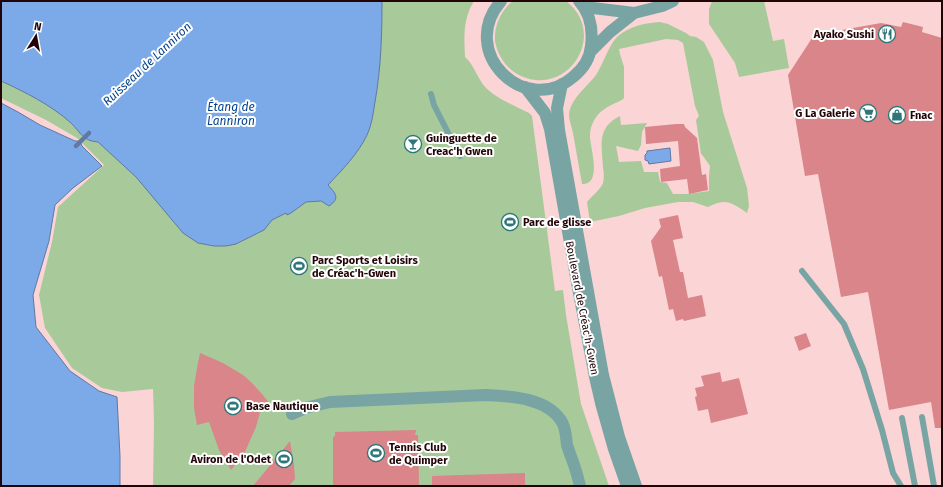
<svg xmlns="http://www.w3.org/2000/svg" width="943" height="487" viewBox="0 0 943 487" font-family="'Fira Sans',sans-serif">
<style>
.green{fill:#a8ca9a}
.water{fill:#7ca9e7;stroke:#6178a4}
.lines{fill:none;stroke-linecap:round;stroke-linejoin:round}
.stream{stroke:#6178a4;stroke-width:4.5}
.building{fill:#d98589}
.service{stroke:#79a4a4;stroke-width:6}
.minor{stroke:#79a4a4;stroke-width:12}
.tertiary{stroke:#79a4a4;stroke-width:12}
.labels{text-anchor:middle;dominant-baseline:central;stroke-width:4;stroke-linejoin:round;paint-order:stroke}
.poi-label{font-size:11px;font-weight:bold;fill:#220407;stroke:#fff;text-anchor:start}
.street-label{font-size:11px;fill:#220407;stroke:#fff}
.water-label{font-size:12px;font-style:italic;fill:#05438b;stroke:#fff}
</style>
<rect width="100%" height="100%" fill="#fbd4d5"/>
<path class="green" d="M 1,1 L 474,1 C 463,19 464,36 465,57 C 473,64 476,74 482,83 C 490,96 515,106 529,113 L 532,116 L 555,291 L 563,290 L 566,315 L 581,404 L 609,486 L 153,486 L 154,423 L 153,389 L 122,392 L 102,388 L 72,368 L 45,328 L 39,295 L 52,242 L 58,207 L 104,165 L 77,138 L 46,120 L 1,98 Z
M 513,1 L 566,1 C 611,36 563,104 514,72 C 504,65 497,53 495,41 C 494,26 501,10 513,1 Z
M 712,1 L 764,1 L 773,41 L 784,39 L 789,68 L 739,77 L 735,63 L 709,24 L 709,9 Z
M 660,22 L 668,24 L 686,33 L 690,36 L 696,37 L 704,42 L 713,60 L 723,112 L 747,188 L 749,206 L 747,213 C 731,202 726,198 708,207 L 693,202 L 678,202 L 645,208 L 619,216 L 590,222 L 587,202 C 591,197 601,189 603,183 C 604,179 604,172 603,168 C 602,146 596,128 620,116 L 621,125 L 647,123 L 642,132 L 641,145 L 638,151 L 616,146 L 619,162 L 641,161 L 644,172 L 658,172 L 660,182 L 667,183 L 673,194 L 687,194 L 709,191 L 709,176 L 710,166 L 703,156 L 701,154 L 696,120 L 699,116 L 695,106 L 683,43 L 678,40 L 666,39 L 619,49 L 620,54 L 624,67 L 624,98 L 622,100 C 609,106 598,110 592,125 C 590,129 590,134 590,138 C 591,149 602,185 582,184 C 579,167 576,150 573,133 C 572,127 569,121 569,115 C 570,99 587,87 596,75 C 604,63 607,48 617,37 C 629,26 645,23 660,22 Z"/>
<path class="water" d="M 1,1 L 382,1 C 382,35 381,68 375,102 C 373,114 372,124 367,135 C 358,154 342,170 328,185 C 335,193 341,198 329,206 L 321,201 L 306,202 L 291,213 L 287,215 L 286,213 L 272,220 L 264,230 L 236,244 L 226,246 L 214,246 L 198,243 L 183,233 L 136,177 L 98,142 C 83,141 81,133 71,123 C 51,105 25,92 1,81 Z
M 1,103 L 18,112 L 40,125 L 75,141 L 80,141 L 82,146 L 102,166 L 73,188 L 55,205 L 49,241 L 33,295 L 36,327 L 70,371 L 99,391 L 117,397 L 120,456 L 120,486 L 1,486 Z
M 670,148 L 671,161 L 649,164 L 648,161 L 645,160 L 645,155 L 647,153 L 647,151 Z"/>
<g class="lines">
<path class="stream" d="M 76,146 L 89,133"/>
</g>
<path class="building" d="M 903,22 L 923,27 L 922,32 L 942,38 L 942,428 L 935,428 L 931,402 L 889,410 L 868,292 L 841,297 L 818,174 L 805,176 L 788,75 L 814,35 L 881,23 L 901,27 Z
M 676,124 L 684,124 L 685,127 L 697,138 L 702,175 L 706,174 L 708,190 L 689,194 L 687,179 L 661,182 L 660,169 L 680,166 L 678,141 L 646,144 L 645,127 Z
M 678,215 L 683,238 L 673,240 L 680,272 L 683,272 L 688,298 L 702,295 L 706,316 L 684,321 L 683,319 L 676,321 L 673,309 L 669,310 L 662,276 L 659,277 L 651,241 L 661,227 L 659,219 Z
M 806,333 L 811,346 L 799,351 L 794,337 Z
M 200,353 L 223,363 L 243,375 L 252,383 L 262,394 L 274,409 L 260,412 L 256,427 L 244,454 L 231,470 L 219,450 L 209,422 L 197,425 L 194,408 L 194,386 L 197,368 Z
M 720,372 L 722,382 L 739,378 L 748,414 L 711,423 L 708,409 L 698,411 L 695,397 L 697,396 L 695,388 L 704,386 L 701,376 Z
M 416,430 L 415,435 L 418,435 L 419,486 L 333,486 L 333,437 L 335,436 L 335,432 Z
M 290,441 L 294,465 L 295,479 L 289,486 L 253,486 Z
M 525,473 L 525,486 L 432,486 L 432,476 Z"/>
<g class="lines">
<path class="service" d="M 431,94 L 434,105 L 438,113 L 460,156
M 802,271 L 844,324 L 863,369 L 882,430 L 893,473 L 901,486
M 922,417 L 934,486
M 902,418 L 915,486"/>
<path class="minor" d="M 292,414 L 305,408 L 330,402 L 486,395 C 511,396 550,398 563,424 C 566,431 566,438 567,445 C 569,451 571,457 573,462 C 576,470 578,478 580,486"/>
<path class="tertiary" d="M 501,1 C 457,52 525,118 573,77 C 583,69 590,59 591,46 C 593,30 591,14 579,1
M 585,7 L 634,13 L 662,6 L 673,1
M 591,51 L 610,32 L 634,13
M 562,84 L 557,108 L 559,130 L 603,375 L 619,437 L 636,486
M 525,87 L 545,113 L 550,129 L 576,277 L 595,377 L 601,403 L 614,449 L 627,486"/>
</g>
<defs>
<g id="restaurant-ring" transform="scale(0.9)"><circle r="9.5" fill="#fff" stroke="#2e7779" stroke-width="1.5"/><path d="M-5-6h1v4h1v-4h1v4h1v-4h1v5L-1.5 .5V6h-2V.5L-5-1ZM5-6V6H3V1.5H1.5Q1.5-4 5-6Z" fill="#2e7779"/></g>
<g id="supermarket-ring" transform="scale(0.9)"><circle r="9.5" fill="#fff" stroke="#2e7779" stroke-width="1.5"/><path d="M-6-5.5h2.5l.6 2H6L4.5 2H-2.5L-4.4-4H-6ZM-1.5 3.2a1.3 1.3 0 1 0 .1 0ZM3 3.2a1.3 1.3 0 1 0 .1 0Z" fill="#2e7779"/></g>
<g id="shop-ring" transform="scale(0.9)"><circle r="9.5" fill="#fff" stroke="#2e7779" stroke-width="1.5"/><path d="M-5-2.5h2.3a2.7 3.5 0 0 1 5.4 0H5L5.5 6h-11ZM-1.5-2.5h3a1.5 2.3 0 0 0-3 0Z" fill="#2e7779"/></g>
<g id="bar-ring" transform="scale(0.9)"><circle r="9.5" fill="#fff" stroke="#2e7779" stroke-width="1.5"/><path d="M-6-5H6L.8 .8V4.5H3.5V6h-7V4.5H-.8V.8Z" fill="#2e7779"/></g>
<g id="stadium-ring" transform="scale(0.9)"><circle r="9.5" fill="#fff" stroke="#2e7779" stroke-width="1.5"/><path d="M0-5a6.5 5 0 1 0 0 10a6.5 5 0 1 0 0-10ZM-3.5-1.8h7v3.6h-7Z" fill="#2e7779"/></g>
</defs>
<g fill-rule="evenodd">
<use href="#restaurant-ring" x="887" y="34"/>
<use href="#supermarket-ring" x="868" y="113"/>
<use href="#shop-ring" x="897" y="115"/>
<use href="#bar-ring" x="413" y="144"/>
<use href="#stadium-ring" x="510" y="222"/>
<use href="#stadium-ring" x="299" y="266"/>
<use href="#stadium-ring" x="233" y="406"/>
<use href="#stadium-ring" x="376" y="453"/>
<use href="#stadium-ring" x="284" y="459"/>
</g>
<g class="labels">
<g class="poi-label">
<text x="874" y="34" text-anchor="end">Ayako Sushi</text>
<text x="855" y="113" text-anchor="end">G La Galerie</text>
<text x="910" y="115">Fnac</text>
<text x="426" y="138">Guinguette de<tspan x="426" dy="13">Creac'h Gwen</tspan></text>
<text x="523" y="222">Parc de glisse</text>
<text x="312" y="260">Parc Sports et Loisirs<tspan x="312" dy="13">de Créac'h-Gwen</tspan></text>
<text x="246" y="406">Base Nautique</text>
<text x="389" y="447">Tennis Club<tspan x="389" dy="13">de Quimper</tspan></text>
<text x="271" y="459" text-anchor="end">Aviron de l'Odet</text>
</g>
<g class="street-label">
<text transform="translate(582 308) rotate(79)">Boulevard de Créac'h-Gwen</text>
</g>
<g class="water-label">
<text transform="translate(147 64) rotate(-43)">Ruisseau de Lanniron</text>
<text x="231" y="107">Étang de<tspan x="231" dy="14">Lanniron</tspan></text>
</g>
</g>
<rect width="943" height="487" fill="none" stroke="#220407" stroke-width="4"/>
<g transform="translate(36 36) rotate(11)" stroke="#ffffff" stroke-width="3" paint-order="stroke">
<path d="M0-3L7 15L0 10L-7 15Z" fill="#220407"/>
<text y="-6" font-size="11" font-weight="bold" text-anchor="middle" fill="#220407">N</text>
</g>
</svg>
